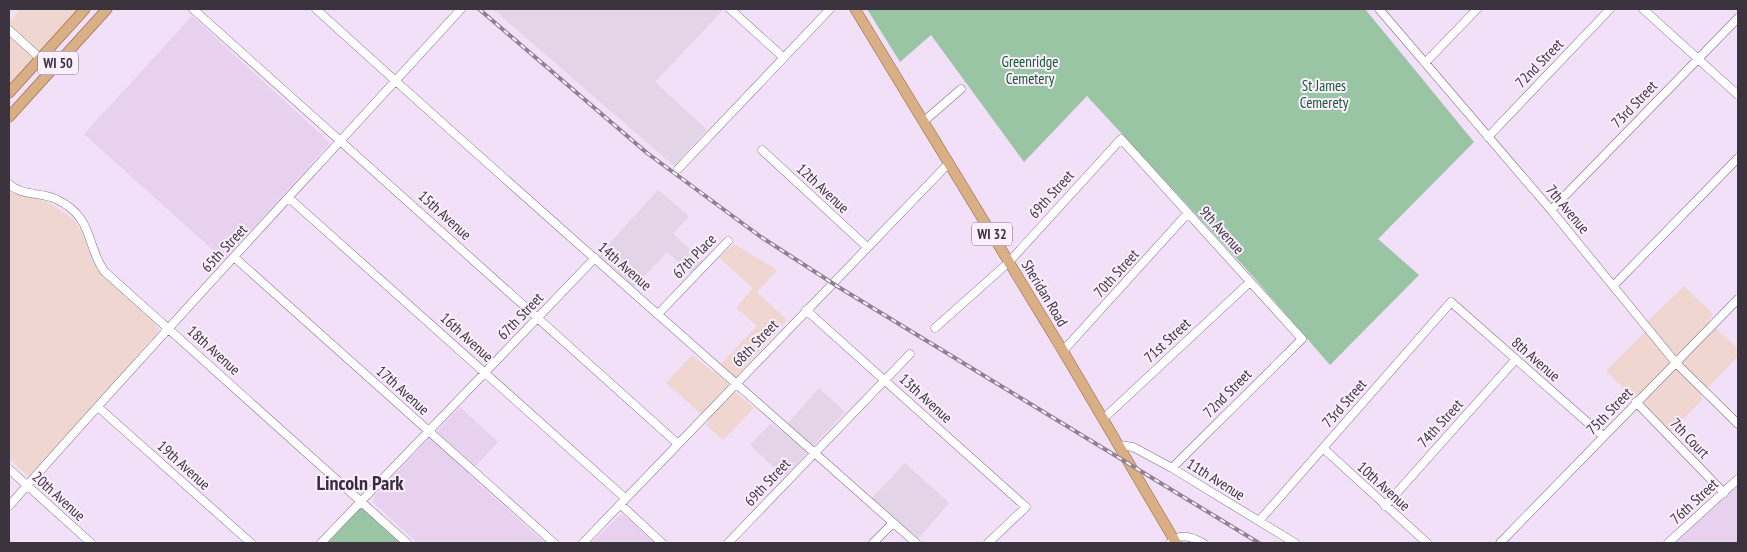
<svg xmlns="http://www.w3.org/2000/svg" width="1747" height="552" viewBox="0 0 1747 552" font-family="'PT Sans Narrow',sans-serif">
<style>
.commercial{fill:#f0d6d0}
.industrial{fill:#e3d4e7}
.built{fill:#e7d1ef}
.green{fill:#99c5a5}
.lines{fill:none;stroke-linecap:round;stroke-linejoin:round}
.minor-casing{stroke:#7f6f84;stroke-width:9}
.major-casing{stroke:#916239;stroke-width:11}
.minor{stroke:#fff;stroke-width:8}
.major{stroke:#d9af86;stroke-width:10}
.rail-casing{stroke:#8e8192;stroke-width:4}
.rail{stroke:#fbeffe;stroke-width:2;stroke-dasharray:5.5;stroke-linecap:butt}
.labels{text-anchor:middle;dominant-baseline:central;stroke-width:4;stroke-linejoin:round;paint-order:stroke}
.shield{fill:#fbeffe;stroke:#756c78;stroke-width:1}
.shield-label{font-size:14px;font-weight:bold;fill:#3b343e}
.park-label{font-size:15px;fill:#165a32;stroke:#fbeffe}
.street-label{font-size:15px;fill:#3b343e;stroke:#fbeffe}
.district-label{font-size:20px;font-weight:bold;fill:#3a2c3f;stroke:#fbeffe}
</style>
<rect width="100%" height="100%" fill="#f2dff8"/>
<path class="commercial" d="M 21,9 L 80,9 L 9,87 L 9,22 Z
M 9,192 L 48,202 L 74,220 L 89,244 L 97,270 L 155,324 L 159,331 L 134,358 L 138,362 L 32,480 L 9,459 Z
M 734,244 L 777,270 L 757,292 L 787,320 L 728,386 L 754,408 L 723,440 L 706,425 L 709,421 L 666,383 L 692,355 L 713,372 L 757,326 L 736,308 L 753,288 L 719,258 Z
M 1684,286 L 1713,314 L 1708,321 L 1738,349 L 1738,356 L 1700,396 L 1703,399 L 1670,432 L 1606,371 L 1651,326 L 1647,322 Z"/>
<path class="industrial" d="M 493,9 L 724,9 L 655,82 L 707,130 L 674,166 Z
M 658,190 L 689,216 L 673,234 L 703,261 L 691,273 L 667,252 L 634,287 L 598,256 Z
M 819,388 L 845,412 L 784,477 L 750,445 L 771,423 L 781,431 Z
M 905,463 L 949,503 L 917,540 L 871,499 Z"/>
<path class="built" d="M 192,16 L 330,143 L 224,260 L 84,134 Z
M 460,407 L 498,442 L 468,474 L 545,543 L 417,543 L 373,502 L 375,495 Z
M 1738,484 L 1738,543 L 1675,543 L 1724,498 Z
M 621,514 L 624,515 L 655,543 L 591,543 Z"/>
<path class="green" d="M 867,9 L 1365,9 L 1474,142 L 1378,239 L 1419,275 L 1330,365 L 1249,272 L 1087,96 L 1024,162 L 931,35 L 900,62 Z
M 361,507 L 401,543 L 327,543 Z"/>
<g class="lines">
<g class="minor-casing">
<path id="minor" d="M 193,9 L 677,443
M 316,9 C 514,189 716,365 916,543
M 730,9 L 783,57
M 1379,9 L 1551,210 L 1676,363 L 1738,424
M 1643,9 L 1738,95
M 9,30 L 40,58
M 1425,63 L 1477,9
M 923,122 L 961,89
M 1488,137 L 1610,9
M 762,150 L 867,247
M 678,169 L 830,9
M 9,184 C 22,196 40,192 56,199 C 94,217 86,245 104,271 L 407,543
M 289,198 L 625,498
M 1551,210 L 1738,18
M 234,257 L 554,543
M 1614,285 L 1738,158
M 806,310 L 1026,507 L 988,543
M 659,313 L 728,241
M 935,328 L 1009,262 L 1121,139 L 1302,339 L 1172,468
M 1063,351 L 1188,213
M 1636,402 L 1724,493
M 98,407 L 251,543
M 1103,419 L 1250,282
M 1119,445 L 1133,447 L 1172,468 L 1295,543
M 1323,448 L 1427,543
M 9,469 L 91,543
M 620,504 L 662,543
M 9,506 C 157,338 310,175 461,9
M 1385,506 L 1516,359
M 1259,521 L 1451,302 L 1603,436
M 321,543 L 595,258
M 583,543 L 949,163
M 728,543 L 910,354
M 873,543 L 893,523
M 1170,543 C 1180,532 1192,537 1203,543
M 1500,543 L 1738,299
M 1668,543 L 1738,479"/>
</g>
<g class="major-casing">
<path id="major" d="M 855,9 L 1063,351 L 1176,543
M 9,93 L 85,9
M 9,117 L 107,9"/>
</g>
<use href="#minor" class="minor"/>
<use href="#major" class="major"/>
<g class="rail-casing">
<path id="rail" d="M 479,9 L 647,153 L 761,237 L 840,288 L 1259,543"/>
</g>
<use href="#rail" class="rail"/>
</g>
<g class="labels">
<g class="shield">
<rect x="38" y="51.5" width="40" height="23" rx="4"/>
<rect x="972" y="222.5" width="40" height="23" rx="4"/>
</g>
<g class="shield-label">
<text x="58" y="63">WI 50</text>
<text x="992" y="234">WI 32</text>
</g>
<g class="park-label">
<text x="1030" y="61">Greenridge<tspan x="1030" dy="17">Cemetery</tspan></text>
<text x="1324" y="85">St James<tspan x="1324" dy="17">Cemerety</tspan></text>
</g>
<g class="street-label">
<text transform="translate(1539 63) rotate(-46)">72nd Street</text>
<text transform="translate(1634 104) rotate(-46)">73rd Street</text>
<text transform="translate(823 188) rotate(43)">12th Avenue</text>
<text transform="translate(1051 194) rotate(-48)">69th Street</text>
<text transform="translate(1568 209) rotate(50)">7th Avenue</text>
<text transform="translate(445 215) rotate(42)">15th Avenue</text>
<text transform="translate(1222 230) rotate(48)">9th Avenue</text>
<text transform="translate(224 248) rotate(-47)">65th Street</text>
<text transform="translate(694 256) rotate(-46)">67th Place</text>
<text transform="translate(625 266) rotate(41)">14th Avenue</text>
<text transform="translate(1116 273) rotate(-48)">70th Street</text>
<text transform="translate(1045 293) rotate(59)">Sheridan Road</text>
<text transform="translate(520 316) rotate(-46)">67th Street</text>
<text transform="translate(467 337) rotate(42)">16th Avenue</text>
<text transform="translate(1167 340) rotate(-43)">71st Street</text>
<text transform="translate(755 343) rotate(-46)">68th Street</text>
<text transform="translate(214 350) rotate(42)">18th Avenue</text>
<text transform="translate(1536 359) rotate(41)">8th Avenue</text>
<text transform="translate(403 390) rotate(42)">17th Avenue</text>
<text transform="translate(1227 393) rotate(-45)">72nd Street</text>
<text transform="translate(926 398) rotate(42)">13th Avenue</text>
<text transform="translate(1344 403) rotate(-49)">73rd Street</text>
<text transform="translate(1609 411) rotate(-46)">75th Street</text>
<text transform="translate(1440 423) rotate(-48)">74th Street</text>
<text transform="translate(1690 438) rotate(46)">7th Court</text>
<text transform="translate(184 465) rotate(42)">19th Avenue</text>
<text transform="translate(1216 479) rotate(32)">11th Avenue</text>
<text transform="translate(767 482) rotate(-47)">69th Street</text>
<text transform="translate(1384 486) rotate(42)">10th Avenue</text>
<text transform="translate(59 496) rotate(42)">20th Avenue</text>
<text transform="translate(1694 501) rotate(-43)">76th Street</text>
</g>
<g class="district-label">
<text x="360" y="483">Lincoln Park</text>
</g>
</g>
<rect width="1747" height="552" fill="none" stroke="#3b343e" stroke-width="20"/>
</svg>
